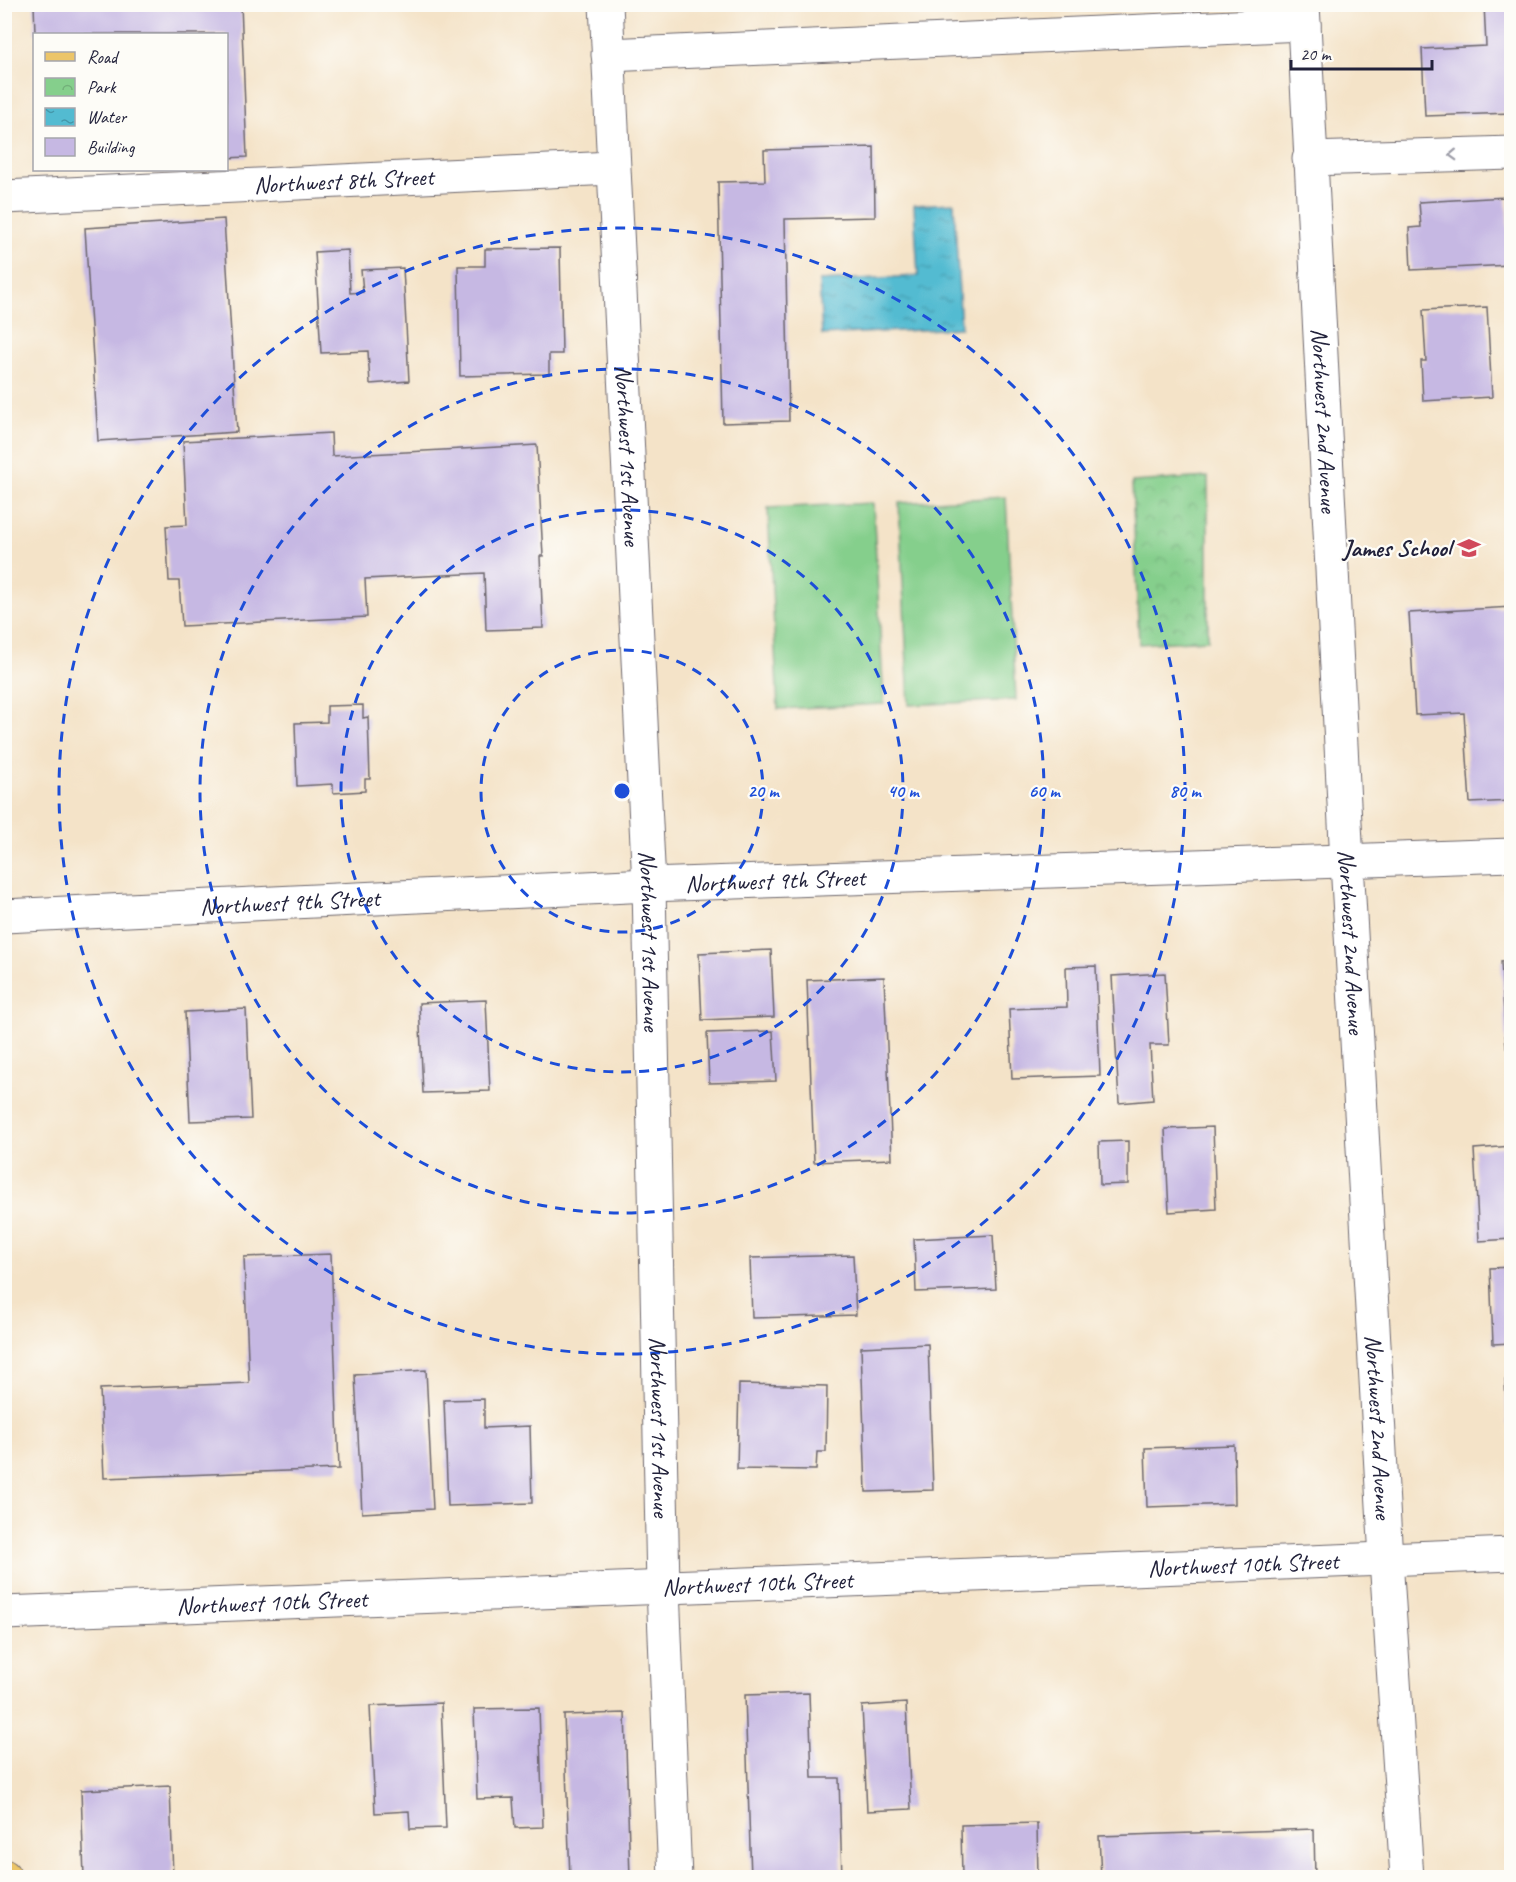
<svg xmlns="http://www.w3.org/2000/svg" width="1516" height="1882" viewBox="0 0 1516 1882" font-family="Caveat,sans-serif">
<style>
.grass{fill:#85cf8c;stroke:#547864;stroke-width:1.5}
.park{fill:url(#park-crowns);stroke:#547864;stroke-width:1.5}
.water{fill:url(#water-ripples);stroke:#3a6e86;stroke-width:1.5}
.building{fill:#c6b8e3}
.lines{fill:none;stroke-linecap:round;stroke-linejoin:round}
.minor-casing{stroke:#6c666c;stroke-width:35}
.major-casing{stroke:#6c666c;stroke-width:35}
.minor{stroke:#fff;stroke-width:33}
.major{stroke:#ecc569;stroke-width:33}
.oneway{stroke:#9c9ca7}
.ring{fill:none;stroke:#1d4ed8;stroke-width:3;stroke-dasharray:10 8}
.labels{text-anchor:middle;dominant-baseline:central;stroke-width:4.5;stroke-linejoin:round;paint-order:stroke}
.street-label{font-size:24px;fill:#22223b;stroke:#fdfcf7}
.poi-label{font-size:24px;font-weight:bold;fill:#22223b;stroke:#fdfcf7;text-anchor:end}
.centre{fill:#1d4ed8;stroke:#fdfcf7;stroke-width:3}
.ring-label{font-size:18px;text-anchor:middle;font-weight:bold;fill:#1d4ed8;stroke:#fdfcf7;stroke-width:4.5;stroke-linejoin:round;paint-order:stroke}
</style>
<defs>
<pattern id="park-crowns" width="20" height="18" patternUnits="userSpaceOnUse" patternTransform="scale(1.5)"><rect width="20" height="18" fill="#85cf8c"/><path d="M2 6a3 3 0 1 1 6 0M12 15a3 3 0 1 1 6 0" fill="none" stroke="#73b17a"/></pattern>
<pattern id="water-ripples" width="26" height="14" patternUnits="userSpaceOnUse" patternTransform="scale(1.5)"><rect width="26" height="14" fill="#53bbd1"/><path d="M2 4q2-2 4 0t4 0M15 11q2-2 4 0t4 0" fill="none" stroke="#4498ab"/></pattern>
</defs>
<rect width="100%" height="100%" fill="#fdfcf7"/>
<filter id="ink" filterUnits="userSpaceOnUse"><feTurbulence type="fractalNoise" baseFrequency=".0167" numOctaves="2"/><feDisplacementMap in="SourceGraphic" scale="12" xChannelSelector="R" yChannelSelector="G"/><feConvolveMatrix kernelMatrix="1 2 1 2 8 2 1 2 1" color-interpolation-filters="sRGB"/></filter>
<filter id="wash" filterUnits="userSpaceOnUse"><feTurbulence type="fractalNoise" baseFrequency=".008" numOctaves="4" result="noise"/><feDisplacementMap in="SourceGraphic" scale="24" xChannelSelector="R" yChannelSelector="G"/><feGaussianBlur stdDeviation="1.35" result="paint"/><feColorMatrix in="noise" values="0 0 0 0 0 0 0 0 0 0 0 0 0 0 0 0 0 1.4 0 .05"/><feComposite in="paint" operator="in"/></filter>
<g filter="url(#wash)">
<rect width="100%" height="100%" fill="#f4e3c8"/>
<path class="grass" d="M 1006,497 L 1016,700 L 909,705 L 899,503 Z
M 873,503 L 884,704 L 778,709 L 768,508 Z"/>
<path class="park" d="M 1208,477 L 1208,640 L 1139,644 L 1132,482 Z"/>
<path class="water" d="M 954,203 L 961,328 L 822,335 L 819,281 L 918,276 L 914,205 Z"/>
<g id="blocks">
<path class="building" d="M 34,4 L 241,4 L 247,157 L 226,158 L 226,34 L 35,34 Z
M 1484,4 L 1512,4 L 1512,113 L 1425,116 L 1422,49 L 1486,46 Z
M 874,147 L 875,217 L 785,219 L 789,421 L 723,423 L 718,182 L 765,181 L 764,150 Z
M 1506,197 L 1510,265 L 1411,270 L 1409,228 L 1421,227 L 1419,202 Z
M 224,219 L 237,432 L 98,441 L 85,228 Z
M 560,248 L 562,354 L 549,354 L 549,374 L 460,376 L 458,266 L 485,266 L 485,249 Z
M 348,250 L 350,293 L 363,292 L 361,270 L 403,268 L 409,381 L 370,384 L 368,351 L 321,353 L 315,252 Z
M 1487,307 L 1492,397 L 1423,401 L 1421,361 L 1426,361 L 1423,310 Z
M 331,433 L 332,456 L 537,445 L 543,556 L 540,556 L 543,628 L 486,630 L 484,573 L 365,579 L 367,617 L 182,626 L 179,581 L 169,581 L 166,526 L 187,525 L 183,441 Z
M 1512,607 L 1512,801 L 1470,803 L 1464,713 L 1415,715 L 1409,613 Z
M 363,705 L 363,718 L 368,717 L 370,779 L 365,779 L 365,791 L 333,793 L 333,784 L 297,786 L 295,723 L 327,722 L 327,706 Z
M 771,950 L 774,1017 L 702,1020 L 699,953 Z
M 1512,960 L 1512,1047 L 1506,1048 L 1501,961 Z
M 1096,966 L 1100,1076 L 1012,1079 L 1009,1009 L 1067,1007 L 1066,967 Z
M 1165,973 L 1169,1045 L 1150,1045 L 1153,1100 L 1119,1103 L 1112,976 Z
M 884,977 L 892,1159 L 814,1162 L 807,980 Z
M 486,1000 L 490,1091 L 423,1093 L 419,1003 Z
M 246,1009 L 251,1119 L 190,1121 L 185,1012 Z
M 773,1031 L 776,1081 L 709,1083 L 707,1033 Z
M 1213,1127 L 1216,1209 L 1169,1212 L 1165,1129 Z
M 1128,1141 L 1128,1184 L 1100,1185 L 1099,1142 Z
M 1512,1146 L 1512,1239 L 1479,1241 L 1474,1149 Z
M 993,1235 L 996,1289 L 916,1292 L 914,1239 Z
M 331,1254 L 339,1469 L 104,1478 L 100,1389 L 249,1383 L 244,1257 Z
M 853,1255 L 856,1315 L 752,1318 L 750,1258 Z
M 1512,1267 L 1512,1343 L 1493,1344 L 1490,1268 Z
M 928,1344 L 933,1490 L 866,1492 L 861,1347 Z
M 426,1370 L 433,1509 L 362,1513 L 355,1375 Z
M 1505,1380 L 1512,1380 L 1512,1425 L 1507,1425 Z
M 739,1384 L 827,1386 L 826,1452 L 817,1452 L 816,1470 L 737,1469 Z
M 484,1399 L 484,1428 L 530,1426 L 532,1503 L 448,1506 L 444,1400 Z
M 1234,1445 L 1235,1504 L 1147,1507 L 1145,1448 Z
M 809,1693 L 812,1778 L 839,1778 L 842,1878 L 751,1878 L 745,1695 Z
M 441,1703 L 446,1828 L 410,1829 L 409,1811 L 375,1813 L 370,1706 Z
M 906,1703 L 911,1809 L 867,1811 L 862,1706 Z
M 539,1708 L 543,1827 L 515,1828 L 513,1798 L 477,1799 L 474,1709 Z
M 625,1713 L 630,1878 L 570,1878 L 564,1715 Z
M 170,1786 L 173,1878 L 84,1878 L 81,1790 Z
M 1037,1823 L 1038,1878 L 962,1878 L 961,1825 Z
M 1314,1829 L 1315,1878 L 1101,1878 L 1099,1836 Z"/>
</g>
</g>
<g filter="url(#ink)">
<use href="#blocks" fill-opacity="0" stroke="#6c666c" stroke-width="1.5"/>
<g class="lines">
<g class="minor-casing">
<g id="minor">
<path id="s1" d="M 606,4 L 649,885 L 663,1588 L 675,1878"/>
<path id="s2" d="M 1303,4 L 1347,862 L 1386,1559 L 1407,1878"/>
<path d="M 608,55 L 1304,24"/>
<path d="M 1309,159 L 1512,153"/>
<path id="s3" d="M 4,197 L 612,168"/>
<path id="s4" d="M 4,916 L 649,885 L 1512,855"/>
<path id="s5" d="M 4,1613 L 1512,1554"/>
</g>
</g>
<g class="major-casing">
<path id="major" d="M 4,1876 L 5,1878"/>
</g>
<use href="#minor" class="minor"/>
<use href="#major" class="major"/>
</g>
<defs><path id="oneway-chevron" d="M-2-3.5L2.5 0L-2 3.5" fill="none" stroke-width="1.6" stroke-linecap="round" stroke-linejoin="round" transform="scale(1.5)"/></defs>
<use class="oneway" href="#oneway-chevron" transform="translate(1453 155) rotate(178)"/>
</g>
<g class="ring">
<circle cx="622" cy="791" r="141"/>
<circle cx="622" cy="791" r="281"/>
<circle cx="622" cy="791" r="422"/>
<circle cx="622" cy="791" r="563"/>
</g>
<defs>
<g id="school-bare" transform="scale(1.8)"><path d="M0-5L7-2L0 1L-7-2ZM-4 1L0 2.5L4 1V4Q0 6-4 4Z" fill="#d1495b" stroke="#fdfcf7" stroke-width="2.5" paint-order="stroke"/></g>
</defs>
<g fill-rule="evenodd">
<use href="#school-bare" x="1469" y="548"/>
</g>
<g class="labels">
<g class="street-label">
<text stroke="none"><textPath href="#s3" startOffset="340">Northwest 8th Street</textPath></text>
<text stroke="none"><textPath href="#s2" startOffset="417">Northwest 2nd Avenue</textPath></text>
<text stroke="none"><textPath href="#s1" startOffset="452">Northwest 1st Avenue</textPath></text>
<text stroke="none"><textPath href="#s4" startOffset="772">Northwest 9th Street</textPath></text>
<text stroke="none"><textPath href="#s4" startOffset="286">Northwest 9th Street</textPath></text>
<text stroke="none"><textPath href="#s1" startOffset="938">Northwest 1st Avenue</textPath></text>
<text stroke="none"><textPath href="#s2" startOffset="939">Northwest 2nd Avenue</textPath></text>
<text stroke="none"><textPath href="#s2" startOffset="1425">Northwest 2nd Avenue</textPath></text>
<text stroke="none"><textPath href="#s1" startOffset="1424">Northwest 1st Avenue</textPath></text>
<text stroke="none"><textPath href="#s5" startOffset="1240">Northwest 10th Street</textPath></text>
<text stroke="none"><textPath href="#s5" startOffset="754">Northwest 10th Street</textPath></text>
<text stroke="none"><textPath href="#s5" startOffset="268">Northwest 10th Street</textPath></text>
</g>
<g class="poi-label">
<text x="1451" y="548">James School</text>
</g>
</g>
<circle cx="622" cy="791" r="9" class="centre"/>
<g class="ring-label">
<text x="763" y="797">20 m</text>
<text x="903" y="797">40 m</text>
<text x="1044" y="797">60 m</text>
<text x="1185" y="797">80 m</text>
</g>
<rect width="1516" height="1882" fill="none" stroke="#fdfcf7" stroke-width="24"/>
<rect x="33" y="33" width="195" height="138" fill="#fdfcf7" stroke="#a5a5ac" stroke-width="1.5"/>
<rect x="45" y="52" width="30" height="9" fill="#ecc569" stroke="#a5a5ac" stroke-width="1.5"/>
<text x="87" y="63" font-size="18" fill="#22223b">Road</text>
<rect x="45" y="78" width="30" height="18" fill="url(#park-crowns)" stroke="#a5a5ac" stroke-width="1.5"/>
<text x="87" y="93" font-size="18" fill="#22223b">Park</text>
<rect x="45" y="108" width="30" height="18" fill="url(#water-ripples)" stroke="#a5a5ac" stroke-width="1.5"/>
<text x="87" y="123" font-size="18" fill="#22223b">Water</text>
<rect x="45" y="138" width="30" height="18" fill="#c6b8e3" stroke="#a5a5ac" stroke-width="1.5"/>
<text x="87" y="153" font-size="18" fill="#22223b">Building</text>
<path d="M1291 60v9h141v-9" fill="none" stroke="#22223b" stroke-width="3"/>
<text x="1300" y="60" font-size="18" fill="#22223b" stroke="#fdfcf7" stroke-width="4.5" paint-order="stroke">20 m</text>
</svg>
